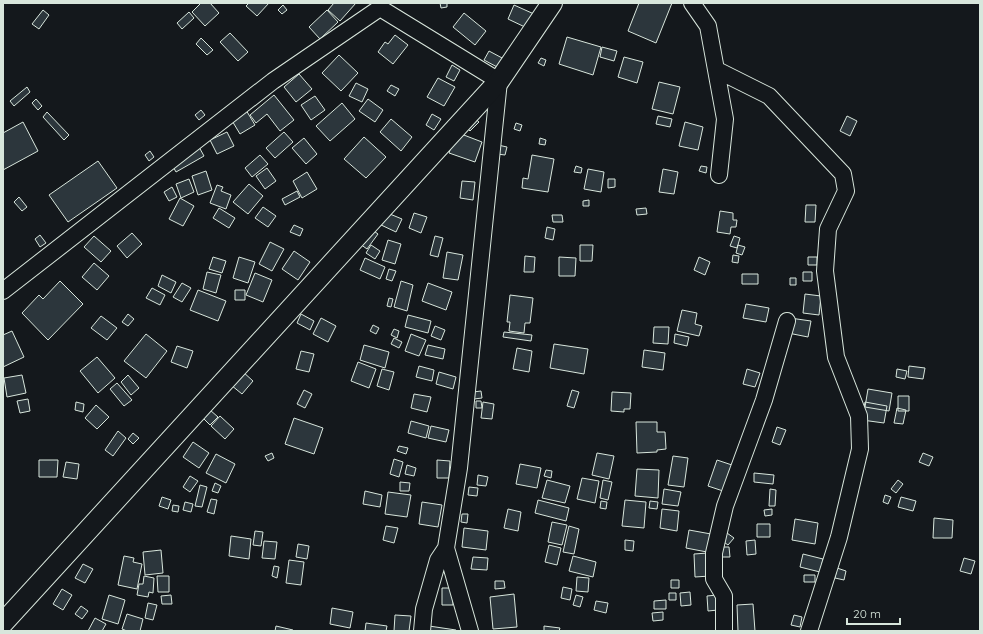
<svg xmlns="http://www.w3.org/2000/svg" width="983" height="634" viewBox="0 0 983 634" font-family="Quicksand,sans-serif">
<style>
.building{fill:#2c363c;stroke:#d8e6dc}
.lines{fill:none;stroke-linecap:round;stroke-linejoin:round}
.minor-casing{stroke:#d8e6dc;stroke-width:18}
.tertiary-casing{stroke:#d8e6dc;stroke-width:22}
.minor{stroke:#14181c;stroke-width:16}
.tertiary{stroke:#14181c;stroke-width:20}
</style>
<rect width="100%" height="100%" fill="#14181c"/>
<path class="building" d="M 201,3 L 210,3 L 219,13 L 205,26 L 192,12 Z
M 249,3 L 269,3 L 257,16 L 246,6 Z
M 334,3 L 356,3 L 340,21 L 328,10 Z
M 440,3 L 447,3 L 447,7 L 441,8 Z
M 639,3 L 672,3 L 656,43 L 628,31 Z
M 283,5 L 287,10 L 282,14 L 278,10 Z
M 514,5 L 534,14 L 527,28 L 508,19 Z
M 43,10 L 49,15 L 39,29 L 32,24 Z
M 327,10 L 338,22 L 320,39 L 309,27 Z
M 189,12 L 194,18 L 182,29 L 177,23 Z
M 464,13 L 486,31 L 475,45 L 453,27 Z
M 230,33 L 248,52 L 238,61 L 220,42 Z
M 395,35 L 408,45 L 393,64 L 378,52 L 385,42 L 388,44 Z
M 567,37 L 601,47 L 593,75 L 559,64 Z
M 201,38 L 213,50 L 207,55 L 196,44 Z
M 602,47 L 617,51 L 614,61 L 600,57 Z
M 489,51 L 504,59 L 499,68 L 484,60 Z
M 339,55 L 358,73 L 341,91 L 322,73 Z
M 624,57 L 643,62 L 637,83 L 618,77 Z
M 541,58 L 546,60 L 544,66 L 538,63 Z
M 452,65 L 460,70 L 454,81 L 446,77 Z
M 299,74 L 312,89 L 296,102 L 284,87 Z
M 438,78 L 455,87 L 444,106 L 427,97 Z
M 659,82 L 680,87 L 673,114 L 652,109 Z
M 356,83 L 368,89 L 362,102 L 349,96 Z
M 391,85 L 399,89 L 395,96 L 387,91 Z
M 27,87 L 30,92 L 14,106 L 10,101 Z
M 274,95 L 294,120 L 280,131 L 267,114 L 256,123 L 250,115 Z
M 315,96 L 325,110 L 311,120 L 301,105 Z
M 36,99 L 42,106 L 38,110 L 32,103 Z
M 368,99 L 383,110 L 375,122 L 359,111 Z
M 342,103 L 355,119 L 330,141 L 316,126 Z
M 201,110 L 205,115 L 199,120 L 195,115 Z
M 246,110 L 255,125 L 240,134 L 231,119 Z
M 47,112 L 69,135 L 64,140 L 43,117 Z
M 432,114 L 441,119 L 434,130 L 426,125 Z
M 658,116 L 672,119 L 670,127 L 656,124 Z
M 847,116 L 857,121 L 850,136 L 840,131 Z
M 473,117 L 479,122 L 470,131 L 465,126 Z
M 391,119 L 412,137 L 401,151 L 380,132 Z
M 23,122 L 38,151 L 3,170 L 3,133 Z
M 685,122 L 703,127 L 698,150 L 679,146 Z
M 516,123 L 522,125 L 520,131 L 514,129 Z
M 227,132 L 234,146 L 217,154 L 210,140 Z
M 284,132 L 293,142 L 275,158 L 266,148 Z
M 456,132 L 482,142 L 475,162 L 449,153 Z
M 364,137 L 386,157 L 366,178 L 344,159 Z
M 304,138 L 317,154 L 306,164 L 292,148 Z
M 540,138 L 546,140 L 545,145 L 539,144 Z
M 498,145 L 507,147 L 505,155 L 497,154 Z
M 199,147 L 204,156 L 176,172 L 170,161 Z
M 150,151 L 154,157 L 149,161 L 145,155 Z
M 260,155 L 268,164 L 252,177 L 245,168 Z
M 532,155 L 554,159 L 548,192 L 522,188 L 523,178 L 528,179 Z
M 98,161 L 117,188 L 68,222 L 49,195 Z
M 576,166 L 582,168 L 581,173 L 574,172 Z
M 701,166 L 707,167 L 706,173 L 699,171 Z
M 267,168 L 276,181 L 265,189 L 256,176 Z
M 588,169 L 604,172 L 601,192 L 584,189 Z
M 663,169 L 678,172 L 674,194 L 659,192 Z
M 206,171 L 212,190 L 198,195 L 192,176 Z
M 307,172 L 317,189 L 302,198 L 293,181 Z
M 189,179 L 194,192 L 181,198 L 176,184 Z
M 608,179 L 615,179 L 615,187 L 608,188 Z
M 462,181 L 475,182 L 473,200 L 460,198 Z
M 249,184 L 263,196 L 248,214 L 233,202 Z
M 217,185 L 223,187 L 221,191 L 231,195 L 226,209 L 210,203 Z
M 172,187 L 177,197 L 169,201 L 164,192 Z
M 297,191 L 300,197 L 285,205 L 282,199 Z
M 19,197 L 27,207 L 22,211 L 14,202 Z
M 180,198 L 194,206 L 183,226 L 169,219 Z
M 589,200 L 589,206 L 583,206 L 583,201 Z
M 806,205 L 816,205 L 815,222 L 805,222 Z
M 263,207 L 276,216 L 268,227 L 255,218 Z
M 219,208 L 235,218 L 229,228 L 213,218 Z
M 646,208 L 647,214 L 637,215 L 636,209 Z
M 720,211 L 733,213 L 733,220 L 737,220 L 736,227 L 731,227 L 730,234 L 717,232 Z
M 385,212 L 402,219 L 396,232 L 379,224 Z
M 414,213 L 427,217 L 421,233 L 409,228 Z
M 552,215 L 562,215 L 563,222 L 553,222 Z
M 294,225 L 303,229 L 300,236 L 290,232 Z
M 367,226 L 378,234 L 367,249 L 356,241 Z
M 547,227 L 555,229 L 553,240 L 545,238 Z
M 132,233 L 142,244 L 127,258 L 117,246 Z
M 40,235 L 46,243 L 40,247 L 35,239 Z
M 94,236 L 111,251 L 101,262 L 84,247 Z
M 435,236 L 443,238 L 438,257 L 430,255 Z
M 734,236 L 740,238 L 737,248 L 730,246 Z
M 388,240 L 401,244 L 395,264 L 382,260 Z
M 270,242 L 284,249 L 272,271 L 259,264 Z
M 371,245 L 380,251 L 375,259 L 366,253 Z
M 580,245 L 593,245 L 592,261 L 580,261 Z
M 738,245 L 745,247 L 742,255 L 736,253 Z
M 294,251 L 310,262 L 298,280 L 282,269 Z
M 447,252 L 463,255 L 458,280 L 443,278 Z
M 733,255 L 739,256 L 738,263 L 732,262 Z
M 525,256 L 535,257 L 534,272 L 524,272 Z
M 213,257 L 226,261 L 222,273 L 209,269 Z
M 239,257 L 255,262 L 248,283 L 233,278 Z
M 559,257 L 576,258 L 575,276 L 559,276 Z
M 699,257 L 710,262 L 705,275 L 694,270 Z
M 808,257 L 817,257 L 817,265 L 808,265 Z
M 365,258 L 385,267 L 380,279 L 360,270 Z
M 94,263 L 109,276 L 97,290 L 82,277 Z
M 389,269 L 396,271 L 392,281 L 386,279 Z
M 207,272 L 221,275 L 216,293 L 203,289 Z
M 803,272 L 812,272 L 812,281 L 803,281 Z
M 255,273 L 272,280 L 263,302 L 246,295 Z
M 742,274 L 758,274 L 758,284 L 742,284 Z
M 162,275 L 176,282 L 171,293 L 158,286 Z
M 790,278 L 796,278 L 796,285 L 790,285 Z
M 60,281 L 83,304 L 48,340 L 22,313 L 39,295 L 43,299 Z
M 401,281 L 413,285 L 407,311 L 394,307 Z
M 182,283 L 191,288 L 182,302 L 173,297 Z
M 428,283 L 452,292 L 446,310 L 422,301 Z
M 152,288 L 165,295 L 160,305 L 146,298 Z
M 198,290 L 226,301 L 218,321 L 190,310 Z
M 235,290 L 245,290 L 245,300 L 235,300 Z
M 805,294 L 821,296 L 819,315 L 803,313 Z
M 510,295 L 533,298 L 530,323 L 525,323 L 524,333 L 509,331 L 510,322 L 507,322 Z
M 389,298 L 393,299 L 391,307 L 387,306 Z
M 746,304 L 769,308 L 766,322 L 743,318 Z
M 682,310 L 697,313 L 695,324 L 702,326 L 699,336 L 677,331 Z
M 128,314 L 134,319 L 128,326 L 122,322 Z
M 301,314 L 314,321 L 310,330 L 297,323 Z
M 408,315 L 431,321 L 428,333 L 405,327 Z
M 101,316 L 117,328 L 107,340 L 91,328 Z
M 321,318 L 336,326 L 328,342 L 313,334 Z
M 790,318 L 811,321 L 808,337 L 788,333 Z
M 373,325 L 379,328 L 376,334 L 370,331 Z
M 435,326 L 445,330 L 441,340 L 431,336 Z
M 654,327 L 669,327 L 668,344 L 653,343 Z
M 394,329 L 399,331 L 397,338 L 391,335 Z
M 12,331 L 24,357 L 3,367 L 3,335 Z
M 504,332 L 532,335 L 531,341 L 503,337 Z
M 146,334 L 167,351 L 146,378 L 124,361 Z
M 411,334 L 426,340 L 419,356 L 405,351 Z
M 675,334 L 689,337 L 687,346 L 674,343 Z
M 394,338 L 402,342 L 399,348 L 391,344 Z
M 554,344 L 588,349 L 584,374 L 550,368 Z
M 364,345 L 389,352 L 385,368 L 360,360 Z
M 428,345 L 445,349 L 443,359 L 425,355 Z
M 177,346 L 193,351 L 187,368 L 171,362 Z
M 517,348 L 532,351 L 529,372 L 513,369 Z
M 644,350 L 665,353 L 663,370 L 642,367 Z
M 301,351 L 314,354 L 309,372 L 296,369 Z
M 97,357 L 115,378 L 98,393 L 80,371 Z
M 358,362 L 376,369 L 369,388 L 351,381 Z
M 419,366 L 434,370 L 432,381 L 416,377 Z
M 909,366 L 925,368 L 923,379 L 908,377 Z
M 382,369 L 394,372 L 389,390 L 377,386 Z
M 747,369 L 760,373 L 755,387 L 743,384 Z
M 897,369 L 907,371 L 905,379 L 896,377 Z
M 242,371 L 253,381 L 242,394 L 231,385 Z
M 439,372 L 456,377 L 453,389 L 436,384 Z
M 22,375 L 26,393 L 7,397 L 4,378 Z
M 128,375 L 139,388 L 131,395 L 121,382 Z
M 117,383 L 132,400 L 124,406 L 110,389 Z
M 868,389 L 892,393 L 889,411 L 865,407 Z
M 304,390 L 312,394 L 305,408 L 297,404 Z
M 572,390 L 579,392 L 574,408 L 567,406 Z
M 481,391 L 482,398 L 474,399 L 473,392 Z
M 612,392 L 631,393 L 630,409 L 624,409 L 624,412 L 611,411 Z
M 414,394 L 431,397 L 427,412 L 411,408 Z
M 898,396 L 909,396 L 909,411 L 898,411 Z
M 28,399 L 30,411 L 20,413 L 17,401 Z
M 476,401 L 481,401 L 482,408 L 476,408 Z
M 76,402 L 84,404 L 83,412 L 75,410 Z
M 483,402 L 494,404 L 492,419 L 481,418 Z
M 865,402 L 887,406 L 884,423 L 862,420 Z
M 96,405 L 109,417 L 97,429 L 85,418 Z
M 897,408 L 906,410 L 903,424 L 894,423 Z
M 210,410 L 218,417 L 210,425 L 202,417 Z
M 220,416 L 234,429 L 225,439 L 211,426 Z
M 294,418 L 323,428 L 314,454 L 285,444 Z
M 411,421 L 429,426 L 426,438 L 408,433 Z
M 636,422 L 657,422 L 657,432 L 665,432 L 666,449 L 657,450 L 657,452 L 637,453 Z
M 431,426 L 449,430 L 446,442 L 428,438 Z
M 777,427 L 786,430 L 780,445 L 772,442 Z
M 118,431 L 126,438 L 113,456 L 105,450 Z
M 133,433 L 139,438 L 133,444 L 128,439 Z
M 193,442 L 209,453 L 199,468 L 183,457 Z
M 399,446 L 408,448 L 406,454 L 397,451 Z
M 272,453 L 274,458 L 268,461 L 265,456 Z
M 597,453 L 614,456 L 609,479 L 592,475 Z
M 923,453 L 933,457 L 929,466 L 919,462 Z
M 216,454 L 235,464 L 226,483 L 206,473 Z
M 673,456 L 688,458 L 684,487 L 668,485 Z
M 394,459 L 403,462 L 399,477 L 390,474 Z
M 39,460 L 58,460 L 57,477 L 39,477 Z
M 437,460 L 450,461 L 449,478 L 437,478 Z
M 717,460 L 732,465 L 723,491 L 708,486 Z
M 66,462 L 79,464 L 77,479 L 63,477 Z
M 520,464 L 541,468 L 537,488 L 516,484 Z
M 407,465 L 416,468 L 414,476 L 405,474 Z
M 637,469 L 659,470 L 658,498 L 635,496 Z
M 546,470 L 552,471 L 551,478 L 544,476 Z
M 754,473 L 774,475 L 773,484 L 754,482 Z
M 478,475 L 488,477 L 486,486 L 477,485 Z
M 190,476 L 198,481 L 190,492 L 183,487 Z
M 582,478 L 599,481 L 595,503 L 577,499 Z
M 547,480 L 570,486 L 565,503 L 542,498 Z
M 603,480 L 612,482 L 608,500 L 600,498 Z
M 898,480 L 903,484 L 896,493 L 891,489 Z
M 400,482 L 410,483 L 409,491 L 400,491 Z
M 215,483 L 221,486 L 218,493 L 212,491 Z
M 200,485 L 207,487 L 202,507 L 195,506 Z
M 469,487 L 478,488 L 477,496 L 468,495 Z
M 664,489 L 681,492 L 678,506 L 662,504 Z
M 770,489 L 776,490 L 775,506 L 769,506 Z
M 365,491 L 382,495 L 380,507 L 363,504 Z
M 388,492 L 411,495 L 407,517 L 385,514 Z
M 885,495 L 891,497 L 888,504 L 883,502 Z
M 162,497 L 171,500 L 168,509 L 159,506 Z
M 901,497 L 916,501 L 913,511 L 898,507 Z
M 211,499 L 217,500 L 214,514 L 207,512 Z
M 538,500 L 569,508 L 566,521 L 535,513 Z
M 625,500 L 646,502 L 644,528 L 622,526 Z
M 601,501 L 607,502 L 606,509 L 600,508 Z
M 650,501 L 658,502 L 657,509 L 649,508 Z
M 185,502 L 193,504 L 191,512 L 183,510 Z
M 422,502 L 442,505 L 438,527 L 419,524 Z
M 173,505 L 179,506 L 178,512 L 172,511 Z
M 508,509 L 521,512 L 518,531 L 504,528 Z
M 662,509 L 679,511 L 677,531 L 660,528 Z
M 772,509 L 772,515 L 765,516 L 764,510 Z
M 462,514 L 468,514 L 467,523 L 461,522 Z
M 934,518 L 953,520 L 952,538 L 933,538 Z
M 795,519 L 818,523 L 815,544 L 792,540 Z
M 552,522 L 567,525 L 562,545 L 548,542 Z
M 757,524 L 770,524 L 770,537 L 757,537 Z
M 386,526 L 398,528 L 394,543 L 383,540 Z
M 569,526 L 579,529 L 574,554 L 563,552 Z
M 464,528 L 488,531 L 486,550 L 462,547 Z
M 689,530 L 711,534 L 707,552 L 686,548 Z
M 255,531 L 263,532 L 261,546 L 253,545 Z
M 727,533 L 734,538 L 728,545 L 721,540 Z
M 231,536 L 251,539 L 249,559 L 229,556 Z
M 625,540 L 634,541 L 633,551 L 625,550 Z
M 755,540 L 756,554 L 747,555 L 746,541 Z
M 264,541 L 277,542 L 275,559 L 262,558 Z
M 298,544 L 309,546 L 307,559 L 296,557 Z
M 549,545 L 561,548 L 557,565 L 545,562 Z
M 720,547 L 729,547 L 730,557 L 720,557 Z
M 161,550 L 163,573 L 145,575 L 143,552 Z
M 708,553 L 710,576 L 695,577 L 694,554 Z
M 803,554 L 823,559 L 820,572 L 800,567 Z
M 124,556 L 134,558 L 133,562 L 142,564 L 137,589 L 118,585 Z
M 573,556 L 596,562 L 593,577 L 569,571 Z
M 473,557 L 488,558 L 487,570 L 471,569 Z
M 964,558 L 975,561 L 971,574 L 960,571 Z
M 289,560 L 304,562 L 301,585 L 286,583 Z
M 83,564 L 93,569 L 85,583 L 75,578 Z
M 274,566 L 279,567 L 277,578 L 272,576 Z
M 837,568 L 846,571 L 844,580 L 835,578 Z
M 804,575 L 815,575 L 815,582 L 804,582 Z
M 144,576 L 154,578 L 153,593 L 149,592 L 148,597 L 137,595 L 139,584 L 143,584 Z
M 157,576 L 169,576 L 169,592 L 158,592 Z
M 577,577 L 589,578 L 588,592 L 576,591 Z
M 671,580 L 679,580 L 679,588 L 671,588 Z
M 495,581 L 504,581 L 505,588 L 495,589 Z
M 563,587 L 572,589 L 570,600 L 561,598 Z
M 442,588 L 453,588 L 453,605 L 442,605 Z
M 62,589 L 72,595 L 63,610 L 53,604 Z
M 690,592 L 691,605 L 681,606 L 680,593 Z
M 669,593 L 676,593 L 676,600 L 669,600 Z
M 514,594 L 517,627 L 493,629 L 490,597 Z
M 109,595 L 125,600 L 118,624 L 102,619 Z
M 171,595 L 172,604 L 162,604 L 161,596 Z
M 576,595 L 583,597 L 580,607 L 573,605 Z
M 717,595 L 718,610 L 708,611 L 707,596 Z
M 666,600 L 666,609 L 654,609 L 654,601 Z
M 596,601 L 608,603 L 606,613 L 594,610 Z
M 148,603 L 157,605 L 153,620 L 145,618 Z
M 753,604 L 755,631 L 738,631 L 737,605 Z
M 81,606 L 88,611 L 82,619 L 75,614 Z
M 332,608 L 353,612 L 350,628 L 330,624 Z
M 663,612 L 663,620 L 653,621 L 652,613 Z
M 127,614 L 143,619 L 140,631 L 127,631 L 122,629 Z
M 395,615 L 411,616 L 409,631 L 394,631 Z
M 794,615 L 802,617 L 800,627 L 791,625 Z
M 95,618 L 106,624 L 102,631 L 88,631 Z
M 366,623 L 387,626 L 386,631 L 365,631 Z
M 276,626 L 293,630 L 292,631 L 275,631 Z
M 429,626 L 456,630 L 456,631 L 429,631 Z
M 544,626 L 560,628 L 559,631 L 544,631 Z"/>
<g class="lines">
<g class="minor-casing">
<path id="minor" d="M 692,3 L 708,26 L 725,119 L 719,175
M 717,70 L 769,96 L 843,174 L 846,191 L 828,229 L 825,271 L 836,357 L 859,416 L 860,449 L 839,537 L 809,631
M 3,291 L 273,81 L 380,8 L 499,81 L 459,468 L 446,548 L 470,631
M 422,631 L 424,609 L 438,560 L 446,548
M 724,631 L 724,596 L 714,579 L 714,553 L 725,506 L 764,400 L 787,321"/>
</g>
<g class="tertiary-casing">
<path id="tertiary" d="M 3,623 L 499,81 L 552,3"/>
</g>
<use href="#minor" class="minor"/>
<use href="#tertiary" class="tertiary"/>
</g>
<rect width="983" height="634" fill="none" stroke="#d8e6dc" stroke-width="8"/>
<path d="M847 618v6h53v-6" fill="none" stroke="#d8e6dc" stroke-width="2"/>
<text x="853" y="618" font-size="12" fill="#d8e6dc" stroke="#14181c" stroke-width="3" paint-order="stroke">20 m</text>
</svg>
